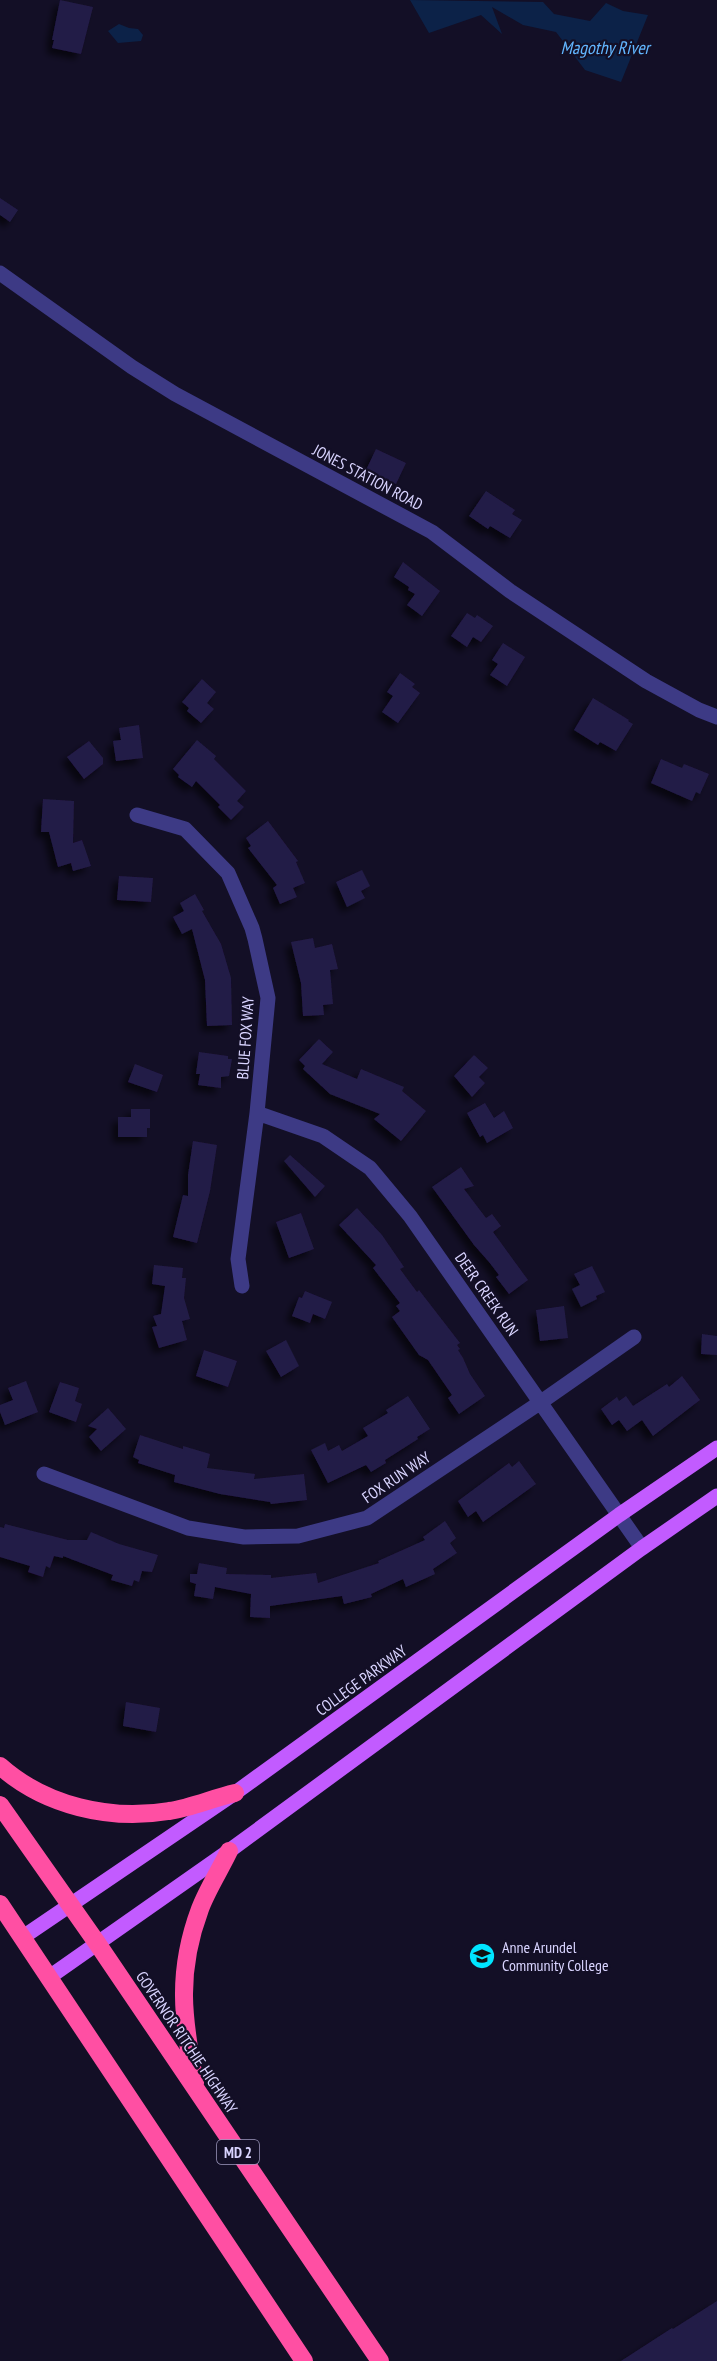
<svg xmlns="http://www.w3.org/2000/svg" width="717" height="2361" viewBox="0 0 717 2361" font-family="'PT Sans Narrow',sans-serif">
<style>
.water{fill:#0c2248}
.building{fill:#241b47;filter:url(#shadow)}
.lines{fill:none;stroke-linecap:round;stroke-linejoin:round}
.minor{stroke:#3d3a85;stroke-width:15}
.major{stroke:#c25bff;stroke-width:15}
.highway{stroke:#ff4fa3;stroke-width:18}
.labels{text-anchor:middle;dominant-baseline:central;stroke-width:4.5;stroke-linejoin:round;paint-order:stroke}
.shield{fill:#130f26;stroke:#9e99be;stroke-width:1.5}
.shield-label{font-size:15px;font-weight:bold;fill:#d9d4ff}
.street-label{font-size:16px;fill:#d9d4ff;stroke:#130f26}
.poi-label{font-size:16px;fill:#d9d4ff;stroke:#130f26;text-anchor:start}
.water-label{font-size:18px;font-style:italic;fill:#62b6ff;stroke:#130f26}
</style>
<defs>
<filter id="shadow"><feDropShadow dx="-5.5" dy="5.5" stdDeviation="3" flood-color="#0009"/></filter>
</defs>
<rect width="100%" height="100%" fill="#130f26"/>
<path class="water" d="M 410,0 L 543,2 L 554,14 L 590,21 L 606,3 L 623,11 L 648,15 L 621,82 L 585,70 L 556,32 L 523,25 L 492,7 L 502,34 L 481,15 L 429,33 Z
M 119,24 L 129,28 L 138,29 L 143,35 L 141,41 L 118,43 L 108,31 Z"/>
<path class="building" d="M 60,0 L 93,7 L 81,54 L 52,48 L 54,40 L 52,40 Z
M 0,198 L 18,210 L 10,222 L 0,215 Z
M 376,449 L 406,463 L 396,484 L 366,470 Z
M 486,491 L 515,510 L 512,514 L 522,520 L 510,538 L 490,526 L 488,529 L 469,516 Z
M 403,562 L 440,591 L 422,616 L 407,605 L 415,594 L 408,590 L 409,587 L 394,577 Z
M 467,613 L 475,618 L 477,615 L 493,626 L 481,642 L 473,637 L 467,647 L 451,636 Z
M 503,643 L 525,657 L 507,686 L 490,675 L 498,664 L 492,660 Z
M 400,673 L 415,684 L 412,687 L 420,693 L 398,723 L 382,712 L 393,696 L 387,692 Z
M 202,679 L 216,692 L 207,703 L 214,709 L 201,723 L 187,711 L 189,708 L 182,702 Z
M 593,698 L 629,720 L 628,721 L 633,724 L 616,751 L 600,742 L 598,745 L 574,730 Z
M 139,725 L 143,758 L 116,761 L 113,741 L 121,740 L 119,728 Z
M 197,740 L 216,756 L 214,759 L 246,791 L 237,801 L 244,807 L 231,820 L 218,807 L 220,805 L 196,781 L 192,787 L 178,777 L 179,775 L 173,769 Z
M 89,741 L 103,758 L 103,764 L 84,779 L 67,757 Z
M 661,759 L 682,768 L 684,764 L 709,774 L 700,794 L 696,792 L 692,801 L 651,783 Z
M 43,799 L 74,801 L 73,843 L 82,840 L 91,866 L 73,871 L 71,863 L 58,867 L 49,832 L 41,832 Z
M 268,821 L 298,861 L 296,862 L 305,883 L 293,888 L 297,897 L 280,904 L 273,888 L 277,885 L 248,848 L 251,846 L 246,838 Z
M 362,870 L 370,886 L 361,891 L 365,898 L 347,907 L 336,882 Z
M 119,876 L 153,878 L 151,902 L 117,900 Z
M 195,894 L 204,910 L 202,911 L 221,944 L 231,978 L 232,1025 L 207,1026 L 205,980 L 192,929 L 182,934 L 173,917 L 184,911 L 180,903 Z
M 313,938 L 315,948 L 332,944 L 338,969 L 330,970 L 333,1004 L 323,1005 L 324,1015 L 303,1016 L 301,983 L 291,942 Z
M 319,1039 L 333,1052 L 322,1064 L 357,1079 L 361,1069 L 404,1087 L 402,1091 L 426,1111 L 401,1141 L 374,1119 L 380,1114 L 330,1094 L 303,1069 L 305,1066 L 299,1060 Z
M 199,1052 L 228,1056 L 228,1059 L 232,1059 L 229,1076 L 221,1077 L 221,1088 L 198,1085 L 200,1074 L 196,1074 Z
M 474,1055 L 488,1068 L 479,1077 L 485,1083 L 472,1097 L 454,1076 Z
M 135,1064 L 163,1075 L 157,1092 L 128,1082 Z
M 485,1103 L 494,1118 L 504,1111 L 513,1128 L 487,1143 L 483,1135 L 480,1137 L 467,1113 Z
M 131,1109 L 150,1109 L 150,1128 L 147,1128 L 147,1137 L 118,1137 L 118,1117 L 131,1117 Z
M 193,1141 L 217,1145 L 210,1191 L 197,1243 L 173,1237 L 183,1195 L 188,1196 L 188,1175 Z
M 290,1155 L 325,1186 L 315,1197 L 284,1161 Z
M 461,1167 L 474,1186 L 464,1189 L 486,1218 L 492,1214 L 501,1226 L 493,1232 L 528,1280 L 509,1294 L 496,1277 L 499,1275 L 489,1262 L 474,1245 L 432,1187 Z
M 357,1208 L 382,1235 L 404,1267 L 400,1269 L 417,1292 L 419,1290 L 460,1343 L 457,1345 L 460,1349 L 458,1350 L 463,1358 L 470,1374 L 485,1396 L 459,1414 L 448,1398 L 452,1395 L 428,1360 L 419,1355 L 392,1317 L 400,1311 L 396,1306 L 400,1303 L 373,1268 L 376,1265 L 339,1225 Z
M 301,1213 L 314,1249 L 289,1258 L 276,1222 Z
M 154,1265 L 183,1268 L 182,1278 L 186,1278 L 184,1298 L 190,1319 L 182,1321 L 187,1340 L 159,1348 L 152,1327 L 157,1326 L 153,1316 L 161,1314 L 165,1286 L 152,1284 Z
M 592,1266 L 605,1292 L 596,1296 L 597,1299 L 581,1307 L 572,1289 L 580,1285 L 574,1274 Z
M 305,1291 L 332,1302 L 325,1319 L 313,1314 L 310,1323 L 292,1316 L 299,1297 L 302,1298 Z
M 564,1306 L 568,1338 L 540,1341 L 536,1310 Z
M 702,1334 L 717,1336 L 717,1355 L 701,1354 Z
M 286,1340 L 299,1366 L 281,1377 L 266,1351 Z
M 204,1350 L 237,1361 L 228,1387 L 196,1376 Z
M 682,1376 L 700,1400 L 653,1436 L 642,1420 L 627,1431 L 619,1420 L 612,1425 L 601,1409 L 617,1397 L 619,1401 L 626,1396 L 633,1406 L 667,1384 L 669,1387 Z
M 26,1381 L 38,1412 L 5,1425 L 0,1412 L 0,1405 L 13,1400 L 8,1388 Z
M 60,1382 L 79,1388 L 75,1401 L 82,1404 L 76,1422 L 49,1412 Z
M 408,1396 L 430,1429 L 417,1437 L 418,1439 L 385,1460 L 386,1463 L 371,1472 L 366,1465 L 328,1483 L 311,1450 L 325,1443 L 328,1451 L 339,1445 L 342,1451 L 368,1436 L 363,1428 L 388,1413 L 386,1410 Z
M 108,1408 L 126,1429 L 101,1451 L 89,1437 L 97,1429 L 88,1426 Z
M 140,1435 L 183,1449 L 183,1446 L 210,1454 L 207,1468 L 255,1474 L 254,1479 L 304,1474 L 307,1500 L 271,1504 L 270,1502 L 220,1494 L 174,1482 L 175,1475 L 138,1463 L 139,1460 L 133,1457 Z
M 519,1461 L 536,1484 L 483,1522 L 476,1511 L 468,1517 L 458,1501 L 509,1463 L 512,1467 Z
M 445,1521 L 456,1538 L 450,1543 L 457,1553 L 433,1569 L 435,1574 L 406,1587 L 403,1579 L 371,1594 L 372,1597 L 344,1604 L 342,1596 L 270,1606 L 270,1618 L 250,1617 L 251,1594 L 215,1587 L 213,1599 L 194,1596 L 196,1584 L 190,1582 L 190,1574 L 197,1574 L 199,1563 L 227,1568 L 226,1574 L 271,1575 L 271,1578 L 316,1573 L 318,1583 L 379,1563 L 378,1561 L 425,1540 L 423,1537 Z
M 5,1524 L 68,1540 L 87,1540 L 91,1532 L 119,1544 L 158,1555 L 152,1572 L 142,1571 L 139,1582 L 134,1580 L 132,1586 L 111,1580 L 113,1575 L 63,1556 L 63,1558 L 54,1556 L 50,1568 L 46,1566 L 43,1577 L 28,1572 L 30,1566 L 0,1557 L 0,1527 L 4,1528 Z
M 126,1702 L 160,1708 L 156,1732 L 123,1726 Z
M 717,2301 L 717,2361 L 621,2361 L 672,2328 L 673,2329 Z"/>
<g class="lines">
<path class="minor" d="M 0,273 L 132,367 L 175,394 L 432,532 L 510,591 L 646,681 L 699,710 L 717,717
M 137,815 L 185,829 L 228,873 L 252,928 L 255,939 L 268,998 L 257,1113 L 238,1259 L 242,1286
M 257,1113 L 323,1136 L 370,1168 L 410,1216 L 642,1548
M 44,1474 L 188,1528 L 244,1537 L 298,1536 L 367,1518 L 541,1402 L 634,1337"/>
<path class="major" d="M 23,1937 L 235,1793 L 619,1515 L 717,1448
M 48,1978 L 229,1851 L 642,1548 L 717,1496"/>
<path class="highway" d="M 0,1766 C 45,1806 110,1821 169,1811 C 191,1808 213,1798 235,1793
M 0,1805 L 97,1943 L 380,2361
M 0,1904 L 304,2361
M 195,2083 C 183,2019 176,1973 200,1909 C 207,1890 220,1870 229,1851"/>
</g>
<defs>
<g id="university-disc" transform="scale(1.35)"><circle r="9.5" fill="#00e5ff" stroke="#130f26"/><path d="M0-5L7-2L0 1L-7-2ZM-4 1L0 2.5L4 1V4Q0 6-4 4Z" fill="#111"/></g>
</defs>
<g fill-rule="evenodd">
<use href="#university-disc" x="482" y="1956"/>
</g>
<g class="labels">
<rect class="shield" x="217" y="2140" width="42" height="24" rx="4.5"/>
<g class="shield-label">
<text x="238" y="2152">MD 2</text>
</g>
<g class="street-label">
<text transform="translate(368 477) rotate(28)">JONES STATION ROAD</text>
<text transform="translate(245 1038) rotate(-86)">BLUE FOX WAY</text>
<text transform="translate(487 1294) rotate(55)">DEER CREEK RUN</text>
<text transform="translate(396 1477) rotate(-34)">FOX RUN WAY</text>
<text transform="translate(361 1680) rotate(-36)">COLLEGE PARKWAY</text>
<text transform="translate(187 2042) rotate(56)">GOVERNOR RITCHIE HIGHWAY</text>
</g>
<g class="poi-label">
<text x="502" y="1947">Anne Arundel<tspan x="502" dy="18">Community College</tspan></text>
</g>
<g class="water-label">
<text x="605" y="47">Magothy River</text>
</g>
</g>
</svg>
